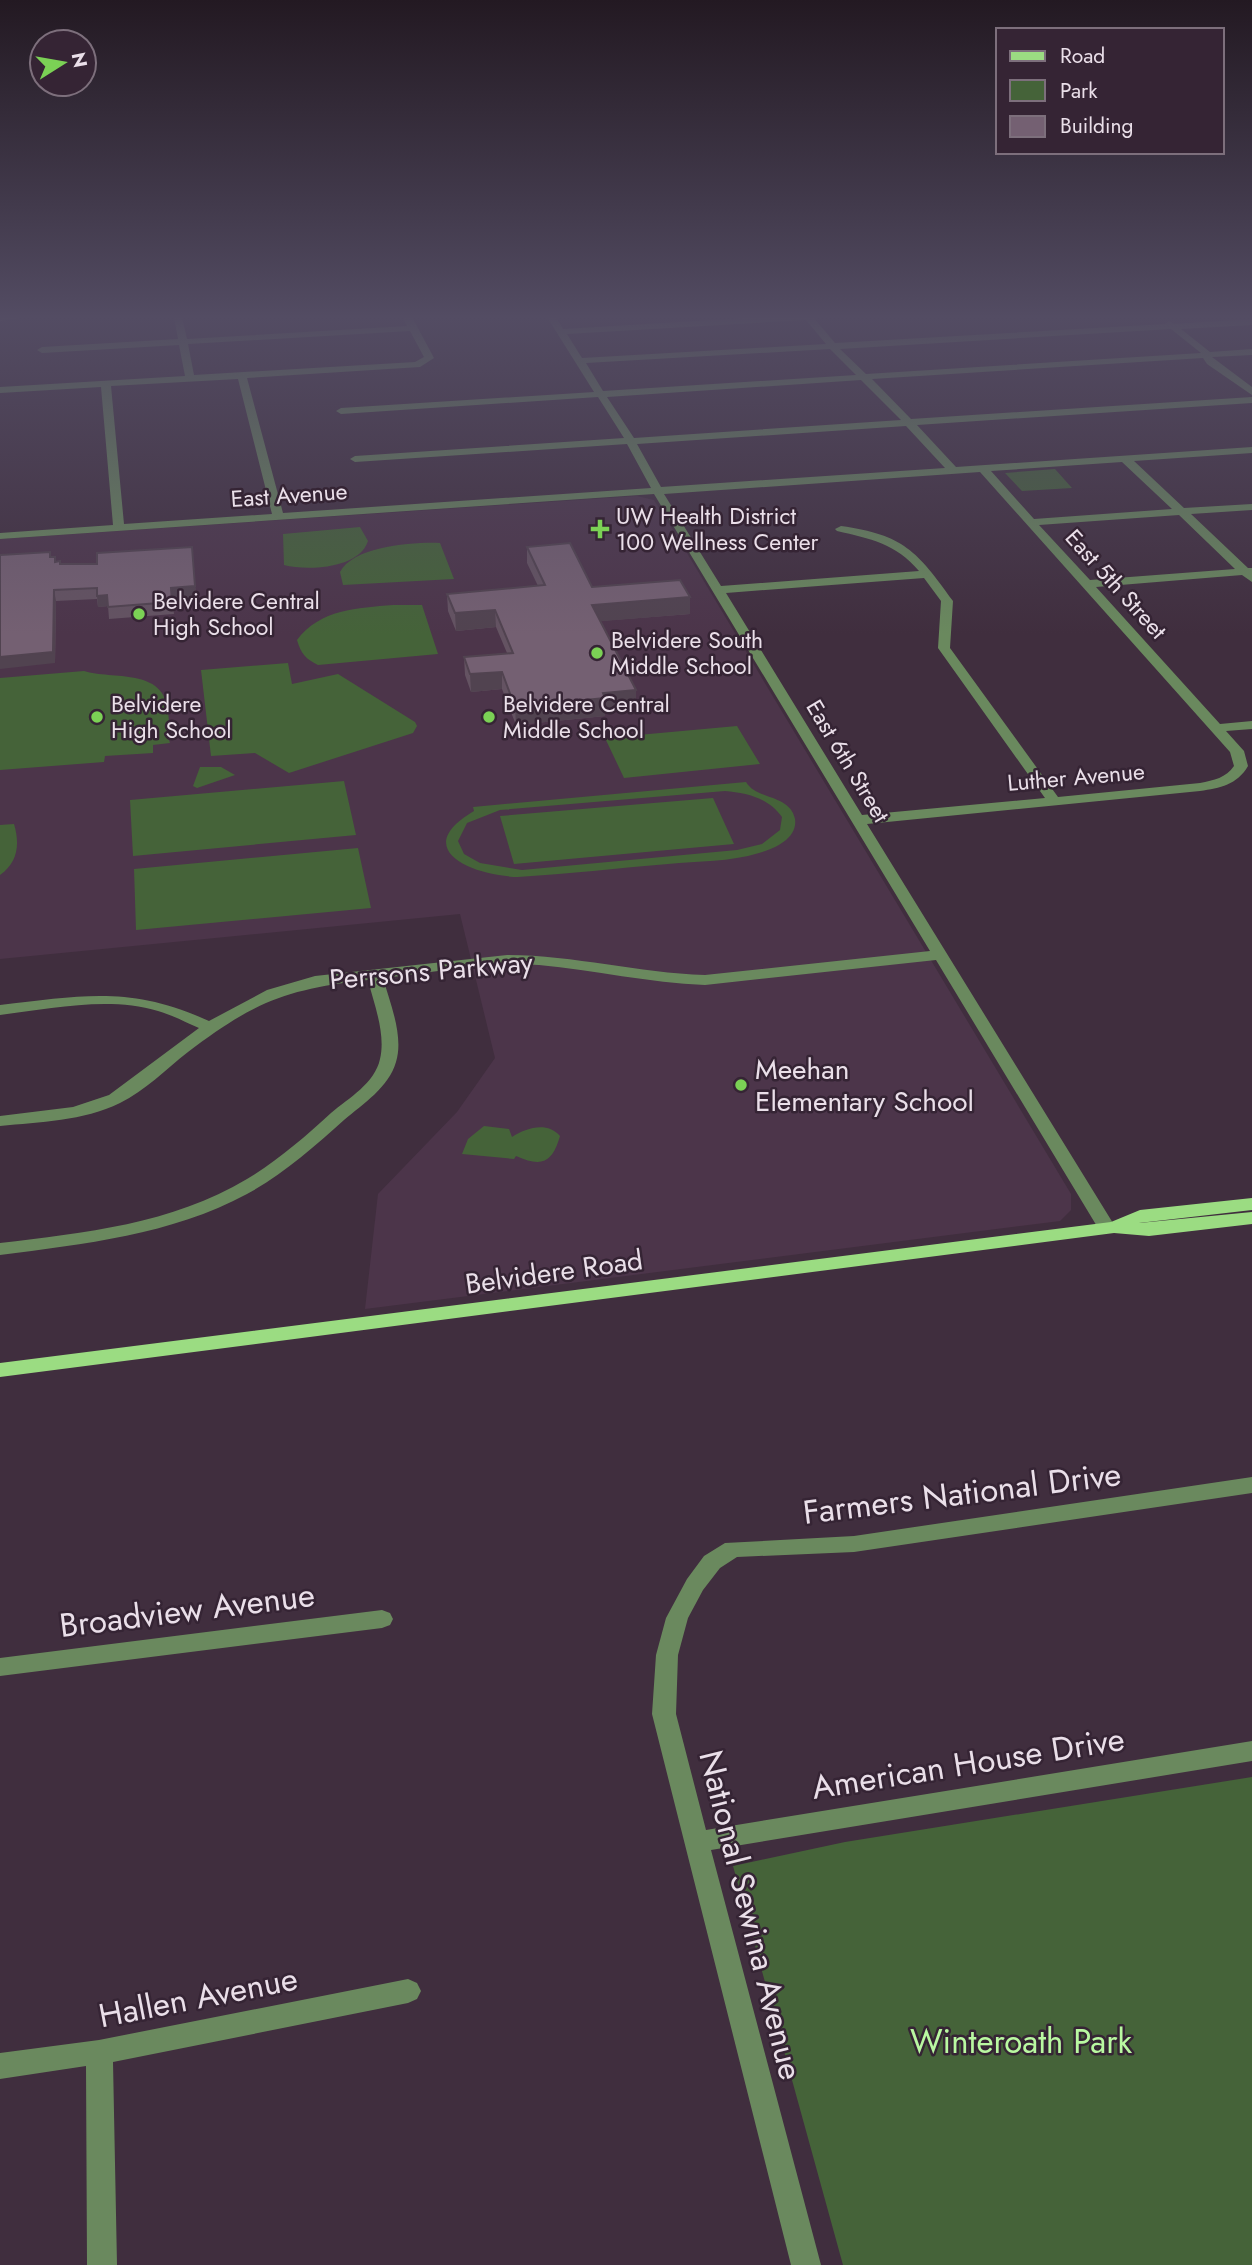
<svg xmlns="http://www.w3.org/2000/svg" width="1252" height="2265" viewBox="0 0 1252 2265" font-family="Jost,sans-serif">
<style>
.built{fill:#4c354a}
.green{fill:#456339;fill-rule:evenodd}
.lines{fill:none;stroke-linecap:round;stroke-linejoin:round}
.minor{fill:#6a895e;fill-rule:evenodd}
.major{fill:#9bdc82;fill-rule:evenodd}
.wall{fill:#645362}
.shaded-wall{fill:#514350}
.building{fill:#746072;stroke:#514350;stroke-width:2}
.poi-dot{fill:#7bd155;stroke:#352434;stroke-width:2.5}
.labels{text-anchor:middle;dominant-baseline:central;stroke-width:5;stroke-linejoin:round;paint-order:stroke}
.far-street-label{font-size:23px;fill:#eadfe9;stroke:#352434}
.far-poi-label{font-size:23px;fill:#eadfe9;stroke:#352434;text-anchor:start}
.street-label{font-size:28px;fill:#eadfe9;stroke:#352434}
.poi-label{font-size:28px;fill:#eadfe9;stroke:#352434;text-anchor:start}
.near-street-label{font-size:33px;fill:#eadfe9;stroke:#352434}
.near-park-label{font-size:33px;fill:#b9f8a1;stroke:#352434}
</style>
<rect width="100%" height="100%" fill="#402e3e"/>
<path class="built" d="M 637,496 L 654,500 L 678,538 L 1071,1194 L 1071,1210 L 1060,1221 L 365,1309 L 378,1194 L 457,1112 L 495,1058 L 460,914 L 0,959 L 0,539 Z"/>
<path class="green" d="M 1055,469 L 1072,488 L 1022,491 L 1005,473 Z
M 360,527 L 368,541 C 359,569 307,571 284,565 L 283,534 Z
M 440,543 L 454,579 L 343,585 L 340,572 C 354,546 413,542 440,543 Z
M 393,605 L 422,605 L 438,654 L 318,665 C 306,659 301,654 297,640 C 320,609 358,608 393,605 Z
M 288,663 L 292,684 L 338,674 L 415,722 L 417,726 L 413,733 L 289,773 L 255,753 L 211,756 L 201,670 Z
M 84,671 C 112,680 165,667 168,712 C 169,720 170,727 167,734 L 170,743 L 153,745 L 153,753 L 105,756 L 104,762 L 0,770 L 0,678 Z
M 737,726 L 760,764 L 624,778 L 605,738 Z
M 200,767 L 221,767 L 235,775 L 197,788 L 193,786 Z
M 344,781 L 356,835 L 133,856 L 130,800 Z
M 746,782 C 756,800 790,794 795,819 C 798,839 773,849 759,853 C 730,862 698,861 668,864 C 618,868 568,874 518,877 C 474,876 408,850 474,811 L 473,807 ZM 725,791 C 747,793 769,798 782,817 L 780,830 L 762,844 L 737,850 L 522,870 L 480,863 L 464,854 L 458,841 L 467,823 L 500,810 Z
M 713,798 L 734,844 L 514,864 L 500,816 Z
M 14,824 C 20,844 18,862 0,875 L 0,825 Z
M 358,848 L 371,908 L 136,930 L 134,869 Z
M 484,1126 L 509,1129 L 512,1137 C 526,1128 547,1121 560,1136 C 552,1164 541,1167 516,1156 L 514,1159 L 462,1154 L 468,1139 Z
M 1252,1777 L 1252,2265 L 843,2265 L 733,1866 L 845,1842 Z"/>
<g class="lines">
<path class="minor" d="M 0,317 L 28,317 L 0,321 Z
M 174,317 L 182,317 L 187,339 L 407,326 L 403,317 L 412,317 L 434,358 L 420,367 L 247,378 L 283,513 L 651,488 L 627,444 L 355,462 L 350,459 L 355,456 L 624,438 L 598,397 L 341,414 L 336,411 L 341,408 L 594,392 L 547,317 L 556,317 L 563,329 L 762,317 L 813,317 L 835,343 L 1165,324 L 1169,321 L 1174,324 L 1252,319 L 1252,325 L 1181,329 L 1210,352 L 1252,349 L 1252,355 L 1212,357 L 1252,387 L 1252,395 L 1207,364 L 1203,358 L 872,379 L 911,419 L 1252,397 L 1252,403 L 917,425 L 956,467 L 1252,447 L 1252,453 L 1134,461 L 1184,508 L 1252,504 L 1252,510 L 1191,514 L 1248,568 L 1252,568 L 1252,582 L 1242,575 L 1096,587 L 1220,724 L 1252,721 L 1252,729 L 1226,731 L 1244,751 L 1248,766 C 1237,785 1220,788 1200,791 L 867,824 L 1116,1228 L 1114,1232 L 1100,1232 L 1098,1228 L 936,960 L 705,985 C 649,983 595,970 539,965 C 488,961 434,973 383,978 C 390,1003 404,1036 396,1062 C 389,1087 363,1104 344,1120 C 314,1147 282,1175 247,1194 C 171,1235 84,1244 0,1255 L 0,1243 C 84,1233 172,1224 247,1179 C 277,1161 305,1137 331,1113 C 349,1098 375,1083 380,1059 C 386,1034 374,1004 368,980 C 286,989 254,1002 188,1052 C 166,1069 145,1091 120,1103 C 83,1121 40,1122 0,1126 L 0,1116 L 73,1107 L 109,1095 L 199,1028 C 185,1022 172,1015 158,1011 C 108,996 50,1009 0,1015 L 0,1005 C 82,996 130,985 209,1021 L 267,990 L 315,976 L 507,955 C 574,955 638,973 705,975 L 930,951 L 654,494 L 0,539 L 0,533 L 113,525 L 101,387 L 0,393 L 0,387 L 185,376 L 179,345 L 42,353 L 37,350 L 42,347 L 178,339 ZM 806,320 L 826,344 L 582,358 L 567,334 ZM 1171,329 L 1201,353 L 866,374 L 840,349 ZM 410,331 L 424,357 L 415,362 L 194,375 L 188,344 ZM 830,349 L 856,375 L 603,391 L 586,363 ZM 238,379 L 272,514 L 124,524 L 111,386 ZM 861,380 L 901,420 L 634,438 L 607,397 ZM 906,426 L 945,468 L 661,487 L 637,444 ZM 1122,462 L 1172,509 L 1034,519 L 991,471 ZM 980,472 L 1230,752 L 1234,766 C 1226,778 1214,780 1200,783 L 1058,797 L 950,648 L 953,601 C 917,551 904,535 841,526 L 835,529 L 837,531 C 871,539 895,543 919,571 L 721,586 L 664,494 ZM 1179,515 L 1235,569 L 1090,580 L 1039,525 ZM 924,578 L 941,601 L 938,648 L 1045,798 L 862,815 L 726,593 Z
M 1252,1477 L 1252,1493 L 854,1552 L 737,1557 L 720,1568 L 703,1590 L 688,1618 L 678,1655 L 676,1714 L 706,1830 L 1252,1741 L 1252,1761 L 711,1850 L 821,2265 L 791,2265 L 652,1714 L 656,1655 L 666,1618 L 687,1579 L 704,1556 L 725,1543 L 854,1536 Z
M 382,1610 L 390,1613 L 393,1619 L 390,1625 L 382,1628 L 0,1676 L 0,1658 Z
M 408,1979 L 417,1983 L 421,1991 L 417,1999 L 408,2003 L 113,2062 L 117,2265 L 87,2265 L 86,2066 L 0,2079 L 0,2053 L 99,2040 Z"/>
<path class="major" d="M 1252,1198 L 1252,1210 L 1139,1223 L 1252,1212 L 1252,1224 L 1149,1236 L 1114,1233 L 0,1377 L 0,1363 L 1111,1222 L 1140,1210 Z"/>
</g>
<path class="wall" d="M 527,547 L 592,587 L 690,597 L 690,614 L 600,621 L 636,690 L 636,708 L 605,711 L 605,716 L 516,725 L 502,689 L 471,692 L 465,675 L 464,657 L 507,653 L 496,627 L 456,631 L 448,611 L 447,594 L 538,586 L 527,563 Z
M 50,552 L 51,557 L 55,557 L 56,562 L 60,564 L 97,564 L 193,558 L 196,597 L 173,599 L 174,614 L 109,619 L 108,606 L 98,607 L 97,599 L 56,601 L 55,663 Z"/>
<path class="shaded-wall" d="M 193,558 L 196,597 L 173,599 L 174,614 L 171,588 Z
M 54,590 L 56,601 L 55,663 L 0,669 L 0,657 Z
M 107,595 L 109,606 L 98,607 L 97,596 Z
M 690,597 L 690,614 L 592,622 L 592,605 Z
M 495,610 L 496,627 L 456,631 L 455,613 Z
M 502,672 L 502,689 L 471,692 L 470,674 Z
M 636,690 L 636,708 L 605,711 L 605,716 L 516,725 L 515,707 L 603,693 Z"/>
<path class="building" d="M 570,543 L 592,587 L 680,580 L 690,597 L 592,605 L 636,690 L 603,693 L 605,698 L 515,707 L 502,672 L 470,674 L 464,657 L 513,653 L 495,610 L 455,613 L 447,594 L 545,585 L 527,547 Z
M 192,547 L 195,586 L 171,588 L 172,602 L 108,607 L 107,595 L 97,596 L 97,588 L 54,590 L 53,652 L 0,657 L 0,555 L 50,552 L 50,557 L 55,557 L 55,562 L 60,561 L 60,564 L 97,564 L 97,553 Z"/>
<linearGradient id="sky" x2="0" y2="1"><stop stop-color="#231922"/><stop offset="0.5" stop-color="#534c63"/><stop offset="1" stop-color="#534c63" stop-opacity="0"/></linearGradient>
<rect width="1252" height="634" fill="url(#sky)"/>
<g class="poi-dot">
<path d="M596.5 518.5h7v7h7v7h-7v7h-7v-7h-7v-7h7z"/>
<circle cx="139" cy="614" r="7"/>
<circle cx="597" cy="653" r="7"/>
<circle cx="97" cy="717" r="7"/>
<circle cx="489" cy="717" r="7"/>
<circle cx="741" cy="1085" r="7"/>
</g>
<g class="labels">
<g class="far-street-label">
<text transform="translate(289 495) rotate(-4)">East Avenue</text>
<text transform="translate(1116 584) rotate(48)">East 5th Street</text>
<text transform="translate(848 761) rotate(59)">East 6th Street</text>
<text transform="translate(1076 777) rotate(-5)">Luther Avenue</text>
</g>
<g class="far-poi-label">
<text x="616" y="516">UW Health District<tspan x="616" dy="26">100 Wellness Center</tspan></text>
<text x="153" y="601">Belvidere Central<tspan x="153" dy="26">High School</tspan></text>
<text x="611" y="640">Belvidere South<tspan x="611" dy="26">Middle School</tspan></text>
<text x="111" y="704">Belvidere<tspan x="111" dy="26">High School</tspan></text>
<text x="503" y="704">Belvidere Central<tspan x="503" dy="26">Middle School</tspan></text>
</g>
<g class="street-label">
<text transform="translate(431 971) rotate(-5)">Perrsons Parkway</text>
<text transform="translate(554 1272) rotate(-8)">Belvidere Road</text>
</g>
<g class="poi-label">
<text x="755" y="1069">Meehan<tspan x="755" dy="32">Elementary School</tspan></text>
</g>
<g class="near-street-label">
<text transform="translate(962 1493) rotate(-7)">Farmers National Drive</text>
<text transform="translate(187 1610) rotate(-7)">Broadview Avenue</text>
<text transform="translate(968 1763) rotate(-9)">American House Drive</text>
<text transform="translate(751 1915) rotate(76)">National Sewina Avenue</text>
<text transform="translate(198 1997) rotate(-11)">Hallen Avenue</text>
</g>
<g class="near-park-label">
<text x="1021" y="2041">Winteroath Park</text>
</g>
</g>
<rect x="996" y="28" width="228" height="126" fill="#352434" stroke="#7d6f7c" stroke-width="2"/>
<rect x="1010" y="51" width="35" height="10" fill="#9bdc82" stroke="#7d6f7c" stroke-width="2"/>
<text x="1060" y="63" font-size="21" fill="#eadfe9">Road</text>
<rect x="1010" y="80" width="35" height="21" fill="#456339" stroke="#7d6f7c" stroke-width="2"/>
<text x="1060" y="98" font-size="21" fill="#eadfe9">Park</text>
<rect x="1010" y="116" width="35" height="21" fill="#746072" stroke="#7d6f7c" stroke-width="2"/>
<text x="1060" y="133" font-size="21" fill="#eadfe9">Building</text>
<g transform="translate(63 63) rotate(79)"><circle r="33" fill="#352434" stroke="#7d6f7c" stroke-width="2"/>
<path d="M0-5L12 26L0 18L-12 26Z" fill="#7bd155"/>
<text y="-10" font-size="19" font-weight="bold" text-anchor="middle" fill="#eadfe9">N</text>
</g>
</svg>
